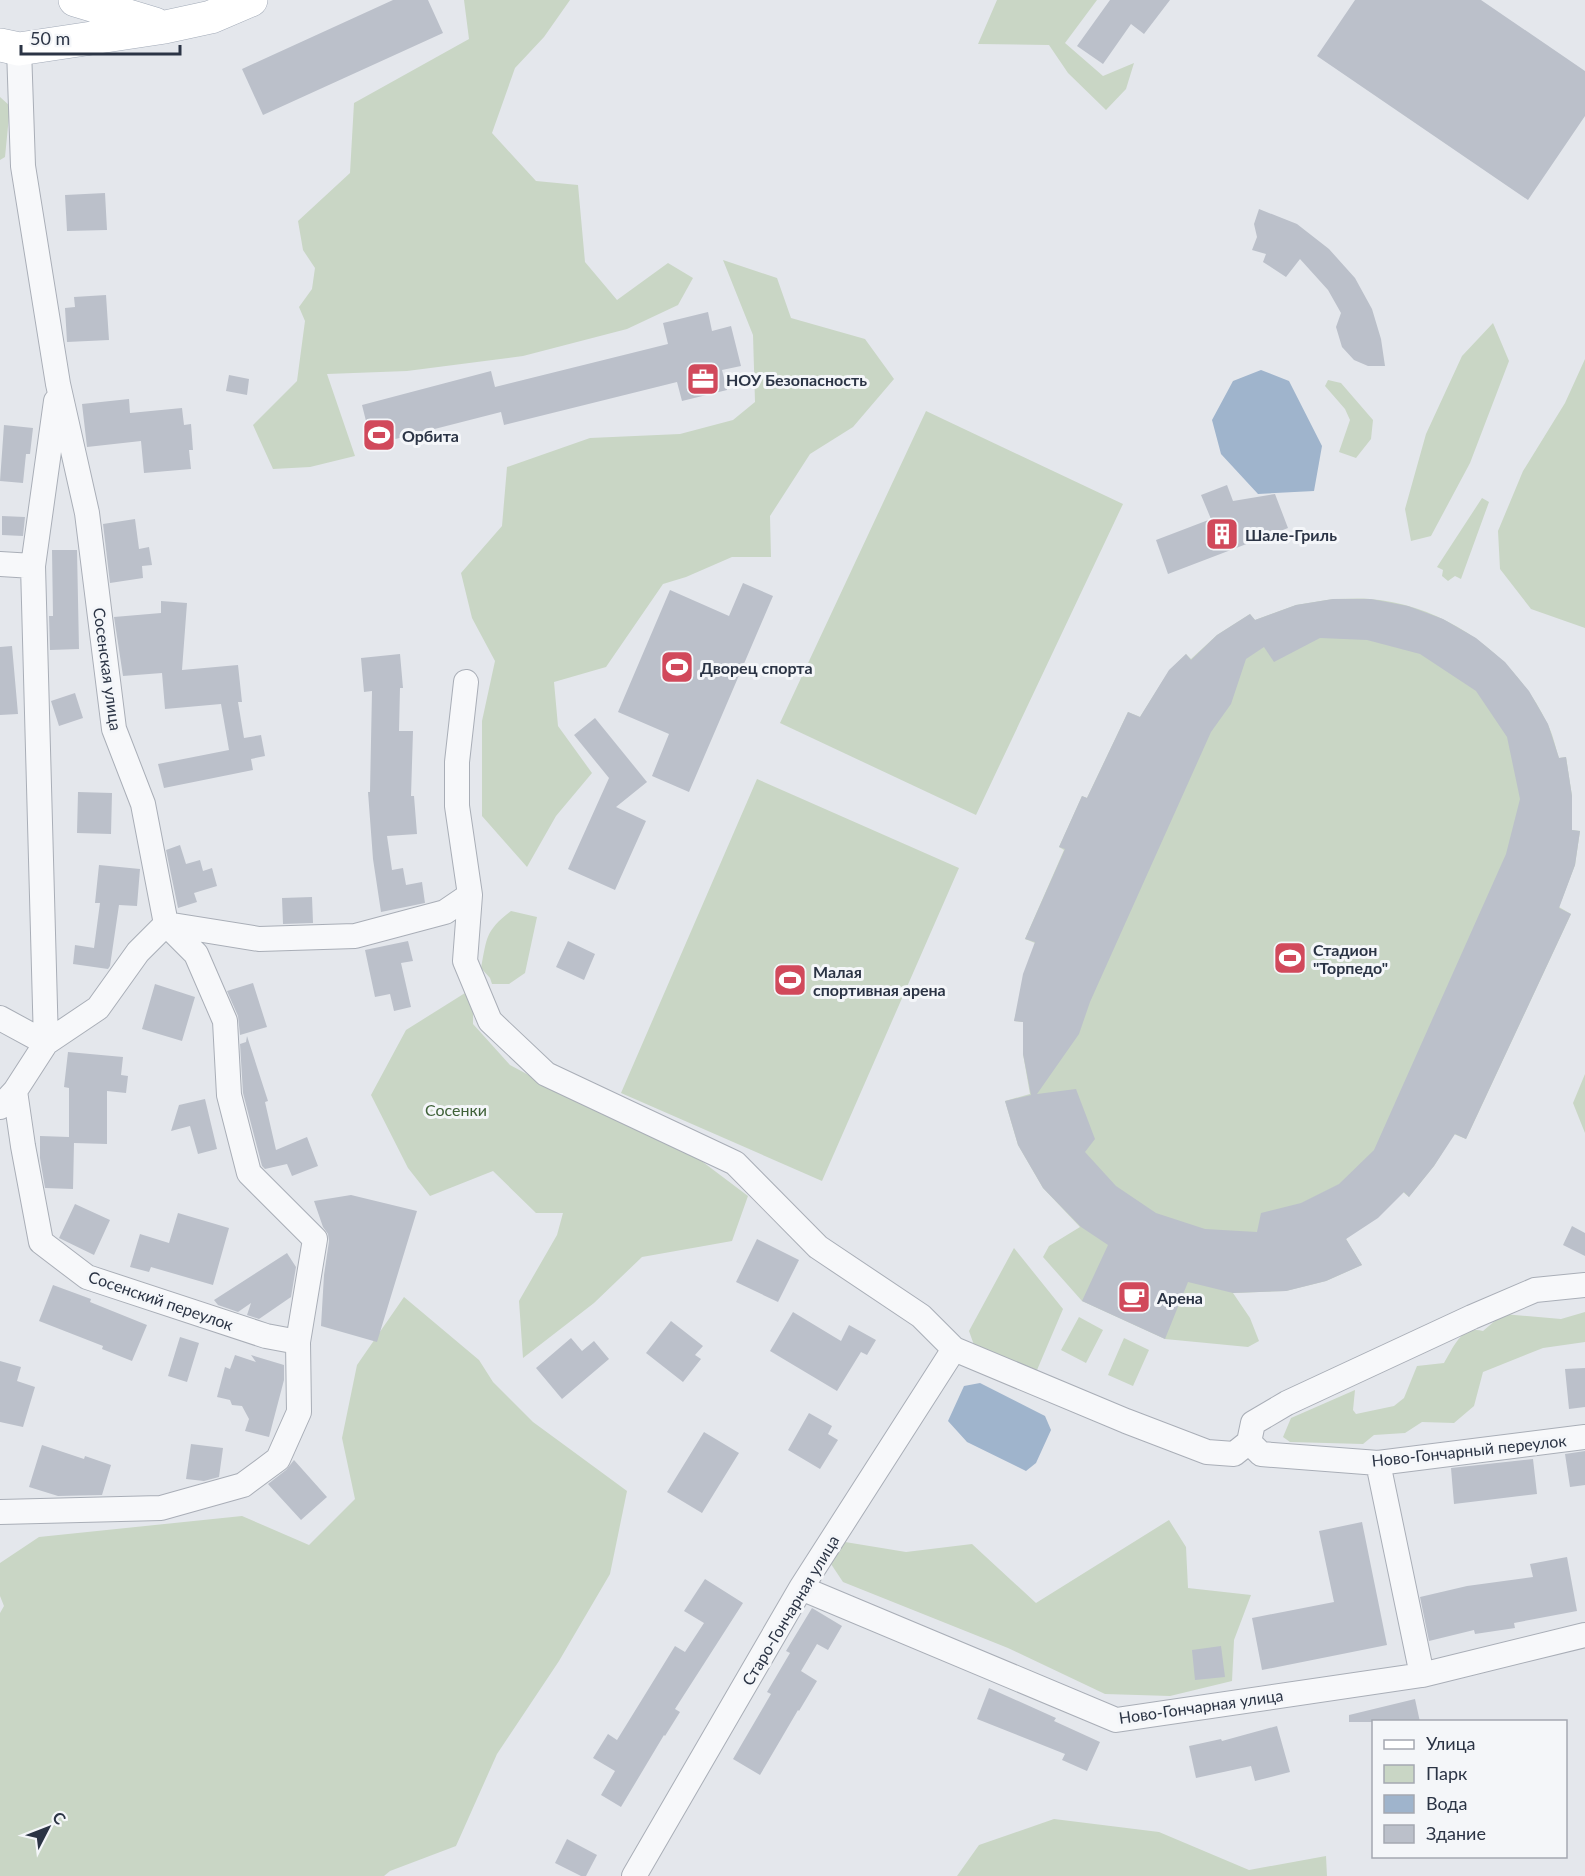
<svg xmlns="http://www.w3.org/2000/svg" width="1585" height="1876" viewBox="0 0 1585 1876" font-family="Lato,sans-serif">
<style>
.green{fill:#c9d6c5}
.water{fill:#9fb4cc}
.building{fill:#bbc0ca;fill-rule:evenodd}
.lines{fill:none;stroke-linecap:round;stroke-linejoin:round}
.minor-casing{stroke:#a9aeb7;stroke-width:26}
.primary-casing{stroke:#a3abb8;stroke-width:34}
.minor{stroke:#f7f8fa;stroke-width:24}
.primary{stroke:#fff;stroke-width:33}
.labels{text-anchor:middle;dominant-baseline:central;stroke-width:6;stroke-linejoin:round;paint-order:stroke}
.poi-label{font-size:16px;font-weight:bold;fill:#2b3445;stroke:#f4f6f9;text-anchor:start}
.street-label{font-size:16px;fill:#2b3445;stroke:#f4f6f9}
.park-label{font-size:16px;fill:#3f6138;stroke:#f4f6f9}
</style>
<rect width="100%" height="100%" fill="#e4e7ec"/>
<path class="green" d="M 464,0 L 570,0 L 544,37 L 515,68 L 492,133 L 536,181 L 578,185 L 585,262 L 617,300 L 668,263 L 693,278 L 678,305 L 627,329 L 523,356 L 407,371 L 327,374 L 355,456 L 310,467 L 273,469 L 253,425 L 297,381 L 305,321 L 299,307 L 312,289 L 315,268 L 303,250 L 298,221 L 350,173 L 354,103 L 469,39 Z
M 997,0 L 1097,0 L 1065,43 L 1103,76 L 1134,63 L 1126,89 L 1106,110 L 1068,73 L 1049,45 L 978,44 Z
M 0,97 L 10,106 L 5,157 L 0,160 Z
M 723,260 L 777,278 L 791,318 L 865,339 L 894,379 L 853,427 L 810,454 L 770,516 L 771,557 L 732,557 L 686,577 L 663,584 L 606,667 L 554,682 L 558,726 L 592,773 L 556,816 L 527,867 L 482,816 L 482,721 L 495,661 L 472,618 L 461,573 L 502,526 L 507,467 L 590,438 L 680,434 L 733,420 L 755,402 L 753,335 Z
M 1493,323 L 1509,361 L 1470,463 L 1431,536 L 1411,541 L 1405,509 L 1426,434 L 1462,356 Z
M 1585,359 L 1585,628 L 1531,609 L 1500,569 L 1498,531 L 1523,471 L 1565,403 Z
M 1328,380 L 1341,383 L 1373,420 L 1371,439 L 1356,458 L 1339,452 L 1350,420 L 1345,409 L 1325,386 Z
M 926,411 L 1123,504 L 976,815 L 780,723 Z
M 1482,498 L 1489,502 L 1461,579 L 1455,576 L 1448,581 L 1442,576 L 1443,570 L 1437,567 Z
M 1333,599 C 1345,599 1358,598 1370,599 C 1445,605 1515,655 1547,723 C 1553,734 1555,746 1559,758 L 1566,757 L 1572,796 L 1572,830 L 1580,831 L 1575,865 L 1559,907 L 1571,914 L 1466,1139 L 1454,1134 L 1434,1166 L 1409,1197 L 1403,1192 L 1346,1239 L 1362,1265 L 1326,1281 L 1286,1291 L 1233,1293 L 1250,1318 L 1259,1341 L 1248,1347 L 1165,1339 L 1082,1301 L 1043,1257 L 1049,1246 L 1080,1227 L 1043,1188 L 1018,1145 L 1005,1101 L 1030,1094 L 1023,1054 L 1023,1022 L 1014,1021 L 1035,943 L 1025,939 L 1064,850 L 1059,847 L 1082,796 L 1087,798 L 1128,712 L 1140,717 L 1169,671 L 1186,654 L 1191,659 L 1217,635 L 1250,614 L 1255,620 L 1296,605 Z
M 757,779 L 959,868 L 822,1181 L 621,1093 Z
M 511,911 L 537,917 L 525,973 L 509,984 L 492,984 L 490,978 L 481,968 C 487,938 485,931 511,911 Z
M 473,988 L 473,1024 L 510,1065 L 579,1102 L 675,1141 L 748,1196 L 732,1241 L 642,1257 L 594,1303 L 523,1358 L 519,1301 L 557,1235 L 563,1213 L 536,1213 L 493,1171 L 430,1196 L 408,1168 L 371,1095 L 406,1030 Z
M 1585,1074 L 1585,1133 L 1573,1103 Z
M 1014,1248 L 1063,1309 L 1037,1370 L 974,1345 L 969,1331 Z
M 404,1297 L 479,1360 L 493,1382 L 533,1422 L 627,1491 L 610,1574 L 559,1661 L 497,1754 L 456,1846 L 390,1871 L 384,1876 L 0,1876 L 0,1613 L 4,1606 L 0,1596 L 0,1563 L 39,1537 L 242,1516 L 309,1545 L 355,1499 L 342,1438 L 357,1365 Z
M 1585,1312 L 1585,1342 L 1543,1348 L 1483,1372 L 1474,1406 L 1454,1423 L 1422,1422 L 1405,1433 L 1374,1435 L 1363,1444 L 1290,1442 L 1283,1437 L 1291,1418 L 1355,1390 L 1353,1410 L 1356,1414 L 1394,1406 L 1404,1398 L 1417,1366 L 1444,1363 C 1454,1347 1461,1325 1483,1331 L 1503,1314 L 1561,1319 Z
M 1079,1317 L 1103,1330 L 1086,1363 L 1061,1350 Z
M 1124,1338 L 1149,1350 L 1133,1386 L 1108,1375 Z
M 1169,1520 L 1186,1547 L 1188,1588 L 1251,1595 L 1234,1640 L 1232,1681 L 1170,1696 L 1105,1694 L 1008,1648 L 843,1582 L 829,1561 L 839,1541 L 906,1552 L 972,1544 L 1036,1603 Z
M 1054,1819 L 1159,1832 L 1249,1870 L 1326,1856 L 1327,1876 L 957,1876 L 979,1845 Z"/>
<path class="water" d="M 1261,370 L 1289,381 L 1322,446 L 1314,491 L 1258,494 L 1221,454 L 1212,420 L 1233,381 Z
M 980,1383 L 1045,1416 L 1051,1430 L 1036,1463 L 1026,1471 L 967,1442 L 948,1421 L 964,1386 Z"/>
<path class="building" d="M 393,0 L 428,0 L 443,33 L 263,115 L 242,69 Z
M 1110,0 L 1170,0 L 1144,34 L 1131,24 L 1103,64 L 1077,46 Z
M 1355,0 L 1481,0 L 1585,71 L 1585,116 L 1528,200 L 1317,56 Z
M 105,193 L 107,230 L 67,231 L 65,195 Z
M 1259,209 L 1297,224 L 1329,249 L 1355,278 L 1372,309 L 1381,339 L 1385,366 L 1368,366 L 1354,360 L 1342,347 L 1336,327 L 1341,313 L 1328,290 L 1300,259 L 1286,277 L 1263,262 L 1266,254 L 1252,250 L 1257,237 L 1254,224 Z
M 106,295 L 109,340 L 67,342 L 65,308 L 75,307 L 74,297 Z
M 708,312 L 712,331 L 731,326 L 741,366 L 722,370 L 727,390 L 682,401 L 677,382 L 504,425 L 501,412 L 372,445 L 362,405 L 491,371 L 495,387 L 668,344 L 663,323 Z
M 229,375 L 249,379 L 247,395 L 226,391 Z
M 129,399 L 130,413 L 182,408 L 184,425 L 191,424 L 193,450 L 189,450 L 191,469 L 144,473 L 141,441 L 87,447 L 82,404 Z
M 4,425 L 33,428 L 30,454 L 26,454 L 23,483 L 0,481 Z
M 1227,485 L 1233,501 L 1275,494 L 1288,528 L 1168,574 L 1156,540 L 1211,519 L 1201,495 Z
M 2,516 L 25,517 L 23,536 L 2,535 Z
M 135,519 L 139,549 L 149,547 L 152,565 L 142,566 L 143,578 L 110,583 L 103,524 Z
M 52,550 L 77,550 L 79,649 L 50,650 L 49,616 L 53,616 Z
M 743,583 L 773,596 L 689,792 L 652,776 L 669,734 L 618,712 L 670,590 L 729,616 Z
M 1333,599 L 1371,599 L 1408,606 L 1443,619 L 1476,638 L 1505,662 L 1529,691 L 1548,724 L 1559,758 L 1566,757 L 1572,796 L 1572,830 L 1580,831 L 1575,865 L 1559,908 L 1571,914 L 1466,1139 L 1455,1134 L 1434,1166 L 1409,1197 L 1404,1192 L 1378,1218 L 1346,1239 L 1362,1265 L 1326,1281 L 1286,1291 L 1233,1293 L 1188,1282 L 1165,1339 L 1082,1301 L 1108,1245 L 1081,1227 L 1043,1188 L 1018,1145 L 1005,1101 L 1031,1095 L 1023,1054 L 1023,1022 L 1014,1021 L 1023,974 L 1035,942 L 1025,939 L 1065,849 L 1059,847 L 1082,796 L 1087,798 L 1128,712 L 1140,717 L 1169,670 L 1186,654 L 1191,660 L 1217,635 L 1250,614 L 1255,620 L 1296,605 ZM 1320,638 L 1367,640 L 1420,654 L 1476,691 L 1507,737 L 1520,799 L 1506,854 L 1374,1150 L 1339,1184 L 1301,1203 L 1261,1213 L 1257,1232 L 1205,1229 L 1156,1213 L 1116,1186 L 1085,1152 L 1095,1139 L 1076,1089 L 1037,1094 L 1079,1034 L 1090,1002 L 1211,732 L 1231,704 L 1246,659 L 1264,647 L 1274,662 Z
M 161,601 L 187,603 L 182,670 L 238,665 L 242,702 L 238,702 L 244,738 L 261,735 L 265,756 L 251,759 L 253,770 L 164,788 L 158,764 L 229,750 L 221,704 L 165,709 L 162,673 L 123,676 L 114,617 L 161,613 Z
M 12,646 L 18,714 L 0,715 L 0,647 Z
M 400,654 L 403,688 L 400,688 L 399,731 L 413,731 L 411,796 L 414,796 L 417,834 L 387,836 L 392,870 L 403,868 L 406,885 L 422,882 L 425,903 L 381,912 L 373,859 L 368,792 L 370,792 L 372,691 L 364,692 L 361,658 Z
M 75,693 L 83,718 L 59,726 L 51,701 Z
M 595,718 L 647,782 L 616,807 L 646,821 L 615,890 L 568,869 L 609,778 L 574,735 Z
M 78,792 L 112,793 L 111,834 L 77,833 Z
M 180,845 L 186,864 L 200,860 L 203,871 L 212,868 L 217,886 L 194,893 L 197,902 L 178,908 L 166,850 Z
M 99,865 L 140,869 L 137,906 L 119,905 L 110,966 L 108,969 L 73,964 L 75,945 L 94,948 L 100,903 L 95,903 Z
M 312,897 L 313,923 L 283,924 L 282,898 Z
M 408,941 L 413,961 L 401,963 L 411,1007 L 394,1011 L 390,994 L 375,997 L 365,950 Z
M 568,941 L 595,954 L 584,980 L 556,967 Z
M 253,983 L 267,1027 L 240,1035 L 238,1016 L 227,991 Z
M 155,984 L 195,997 L 182,1041 L 142,1029 Z
M 247,1036 L 268,1101 L 265,1102 L 276,1150 L 307,1137 L 318,1166 L 292,1176 L 287,1164 L 265,1169 L 262,1166 L 243,1093 L 240,1044 L 246,1042 Z
M 68,1052 L 123,1057 L 121,1075 L 128,1076 L 126,1093 L 107,1091 L 107,1144 L 74,1143 L 73,1189 L 45,1188 L 40,1158 L 40,1136 L 69,1137 L 69,1088 L 64,1087 Z
M 205,1099 L 217,1149 L 198,1154 L 190,1126 L 171,1131 L 179,1105 Z
M 351,1195 L 417,1211 L 377,1342 L 321,1326 L 324,1275 L 329,1241 L 328,1234 L 323,1227 L 314,1201 Z
M 75,1204 L 110,1220 L 94,1255 L 59,1238 Z
M 178,1213 L 229,1228 L 213,1285 L 151,1267 L 149,1272 L 130,1267 L 140,1234 L 169,1243 Z
M 1572,1226 L 1585,1233 L 1585,1256 L 1563,1245 Z
M 757,1239 L 799,1260 L 778,1302 L 736,1282 Z
M 287,1253 L 296,1267 L 291,1297 L 259,1319 L 247,1315 L 251,1303 L 238,1312 L 218,1305 L 214,1300 Z
M 53,1285 L 91,1299 L 90,1302 L 147,1325 L 132,1361 L 102,1349 L 103,1346 L 39,1321 Z
M 793,1312 L 841,1341 L 849,1325 L 876,1340 L 867,1355 L 861,1352 L 837,1391 L 770,1351 Z
M 671,1321 L 703,1346 L 695,1355 L 701,1359 L 683,1382 L 646,1353 Z
M 180,1337 L 199,1343 L 187,1382 L 168,1376 Z
M 571,1338 L 582,1351 L 594,1341 L 609,1359 L 562,1399 L 536,1368 Z
M 235,1355 L 256,1362 L 251,1355 L 284,1365 L 284,1380 L 269,1437 L 245,1431 L 249,1419 L 242,1406 L 232,1405 L 230,1400 L 217,1397 L 225,1367 L 230,1369 Z
M 0,1361 L 21,1367 L 17,1381 L 35,1387 L 23,1427 L 0,1422 Z
M 1585,1368 L 1585,1407 L 1569,1409 L 1565,1369 Z
M 809,1413 L 832,1426 L 828,1434 L 838,1440 L 820,1469 L 788,1450 Z
M 704,1432 L 739,1453 L 702,1513 L 667,1492 Z
M 191,1444 L 223,1448 L 219,1477 L 204,1481 L 186,1479 Z
M 42,1445 L 84,1459 L 85,1456 L 111,1465 L 102,1495 L 58,1496 L 29,1487 Z
M 1585,1451 L 1585,1485 L 1570,1487 L 1565,1454 Z
M 1533,1459 L 1537,1494 L 1454,1504 L 1451,1468 Z
M 294,1460 L 327,1497 L 301,1520 L 268,1484 L 286,1470 Z
M 1362,1522 L 1387,1645 L 1262,1670 L 1252,1618 L 1334,1602 L 1319,1531 Z
M 1567,1557 L 1577,1611 L 1514,1623 L 1515,1628 L 1475,1634 L 1474,1630 L 1429,1641 L 1420,1597 L 1467,1586 L 1533,1577 L 1530,1564 Z
M 705,1579 L 743,1603 L 675,1709 L 680,1712 L 665,1736 L 664,1735 L 621,1807 L 601,1795 L 615,1771 L 593,1758 L 608,1734 L 617,1740 L 675,1646 L 685,1652 L 704,1623 L 684,1611 Z
M 812,1608 L 842,1626 L 828,1650 L 817,1644 L 801,1671 L 817,1681 L 799,1711 L 798,1710 L 760,1775 L 733,1759 L 771,1694 L 767,1692 L 790,1653 L 786,1651 Z
M 1221,1646 L 1225,1677 L 1195,1680 L 1192,1650 Z
M 989,1688 L 1056,1718 L 1054,1721 L 1100,1742 L 1087,1771 L 1062,1760 L 1065,1754 L 977,1719 Z
M 1415,1699 L 1420,1722 L 1349,1722 L 1349,1715 Z
M 1277,1726 L 1290,1772 L 1255,1781 L 1251,1766 L 1196,1778 L 1189,1746 L 1221,1739 L 1222,1741 Z
M 567,1839 L 597,1855 L 586,1876 L 581,1876 L 555,1863 Z"/>
<g class="lines">
<g class="minor-casing">
<path id="minor" d="M 19,49 L 23,166 L 58,384 L 87,513 L 114,729 L 143,804 L 166,924
M 0,564 L 33,566
M 470,895 L 465,961 L 490,1021 L 546,1074 L 735,1163 L 818,1247 L 921,1316 L 954,1349 L 1126,1421 L 1207,1452 L 1234,1454 L 1249,1442 L 1253,1423 L 1287,1403 L 1472,1317 L 1535,1290 L 1585,1285
M 166,924 L 259,939 L 355,936 L 445,912 L 470,895 L 457,806 L 457,762 L 466,682
M 0,1018 L 46,1043 L 33,566 L 56,401
M 15,1091 L 23,1146 L 41,1242 L 87,1277 L 266,1336 L 298,1342
M 0,1107 L 15,1091 L 46,1043 L 98,1008 L 138,952 L 166,924
M 1249,1442 L 1261,1454 L 1378,1463 L 1585,1437
M 1378,1463 L 1422,1675
M 0,1512 L 161,1508 L 243,1485 L 278,1459 L 299,1412 L 298,1342 L 315,1239 L 249,1173 L 229,1095 L 225,1021 L 196,954 L 166,924
M 801,1588 L 1116,1720 L 1422,1675 L 1585,1635
M 634,1876 L 801,1588 L 954,1349"/>
</g>
<g class="primary-casing">
<path id="primary" d="M 75,0 L 155,24
M 0,45 L 19,49 L 165,27 L 211,17 L 251,0"/>
</g>
<use href="#minor" class="minor"/>
<use href="#primary" class="primary"/>
</g>
<defs>
<g id="office-square" transform="scale(1.725)"><rect x="-9" y="-9" width="18" height="18" rx="4" fill="#d1495b" stroke="#f4f6f9"/><path d="M-6-3h4V-5.5h4V-3h4V5H-6ZM-1-4.5V-3h2v-1.5ZM-6 0V1H6V0Z" fill="#fff"/></g>
<g id="stadium-square" transform="scale(1.725)"><rect x="-9" y="-9" width="18" height="18" rx="4" fill="#d1495b" stroke="#f4f6f9"/><path d="M0-5a6.5 5 0 1 0 0 10a6.5 5 0 1 0 0-10ZM-3.5-1.8h7v3.6h-7Z" fill="#fff"/></g>
<g id="building-square" transform="scale(1.725)"><rect x="-9" y="-9" width="18" height="18" rx="4" fill="#d1495b" stroke="#f4f6f9"/><path d="M-4-6H4V6H1V3H-1V6H-4ZM-2.5-4.3h1.7v1.8h-1.7ZM.8-4.3h1.7v1.8H.8ZM-2.5-1h1.7V.8h-1.7ZM.8-1h1.7V.8H.8Z" fill="#fff"/></g>
<g id="cafe-square" transform="scale(1.725)"><rect x="-9" y="-9" width="18" height="18" rx="4" fill="#d1495b" stroke="#f4f6f9"/><path d="M-5.5-4.5H6V0H3Q3 3.5 0 3.5H-2.5Q-5.5 3.5-5.5 0ZM3-3.2v2h1.7v-2ZM-6 4.5H4V6H-6Z" fill="#fff"/></g>
</defs>
<g fill-rule="evenodd">
<use href="#office-square" x="703" y="379"/>
<use href="#stadium-square" x="379" y="435"/>
<use href="#building-square" x="1222" y="534"/>
<use href="#stadium-square" x="677" y="667"/>
<use href="#stadium-square" x="1290" y="958"/>
<use href="#stadium-square" x="790" y="980"/>
<use href="#cafe-square" x="1134" y="1297"/>
</g>
<g class="labels">
<g class="poi-label">
<text x="726" y="379">НОУ Безопасность</text>
<text x="402" y="435">Орбита</text>
<text x="1245" y="534">Шале-Гриль</text>
<text x="700" y="667">Дворец спорта</text>
<text x="1313" y="949">Стадион<tspan x="1313" dy="18">"Торпедо"</tspan></text>
<text x="813" y="971">Малая<tspan x="813" dy="18">спортивная арена</tspan></text>
<text x="1157" y="1297">Арена</text>
</g>
<g class="street-label">
<text transform="translate(108 669) rotate(82)">Сосенская улица</text>
<text transform="translate(161 1300) rotate(19)">Сосенский переулок</text>
<text transform="translate(1469 1450) rotate(-6)">Ново-Гончарный переулок</text>
<text transform="translate(790 1610) rotate(-59)">Старо-Гончарная улица</text>
<text transform="translate(1201 1706) rotate(-8)">Ново-Гончарная улица</text>
</g>
<g class="park-label">
<text x="456" y="1109">Сосенки</text>
</g>
</g>
<rect x="1372" y="1720" width="195" height="138" fill="#f4f6f9" stroke="#a4a8b1" stroke-width="1.5"/>
<rect x="1384" y="1740" width="30" height="9" fill="#ffffff" stroke="#a4a8b1" stroke-width="1.5"/>
<text x="1426" y="1750" font-size="18" fill="#2b3445">Улица</text>
<rect x="1384" y="1765" width="30" height="18" fill="#c9d6c5" stroke="#a4a8b1" stroke-width="1.5"/>
<text x="1426" y="1780" font-size="18" fill="#2b3445">Парк</text>
<rect x="1384" y="1795" width="30" height="18" fill="#9fb4cc" stroke="#a4a8b1" stroke-width="1.5"/>
<text x="1426" y="1810" font-size="18" fill="#2b3445">Вода</text>
<rect x="1384" y="1825" width="30" height="18" fill="#bbc0ca" stroke="#a4a8b1" stroke-width="1.5"/>
<text x="1426" y="1840" font-size="18" fill="#2b3445">Здание</text>
<g transform="translate(48 1828) rotate(48)" stroke="#f4f6f9" stroke-width="4.5" paint-order="stroke">
<path d="M0-4.5L10 22L0 15L-10 22Z" fill="#2b3445"/>
<text y="-9" font-size="16" font-weight="bold" text-anchor="middle" fill="#2b3445">С</text>
</g>
<path d="M21 45v9h159v-9" fill="none" stroke="#2b3445" stroke-width="3"/>
<text x="30" y="45" font-size="18" fill="#2b3445" stroke="#f4f6f9" stroke-width="4.5" paint-order="stroke">50 m</text>
</svg>
